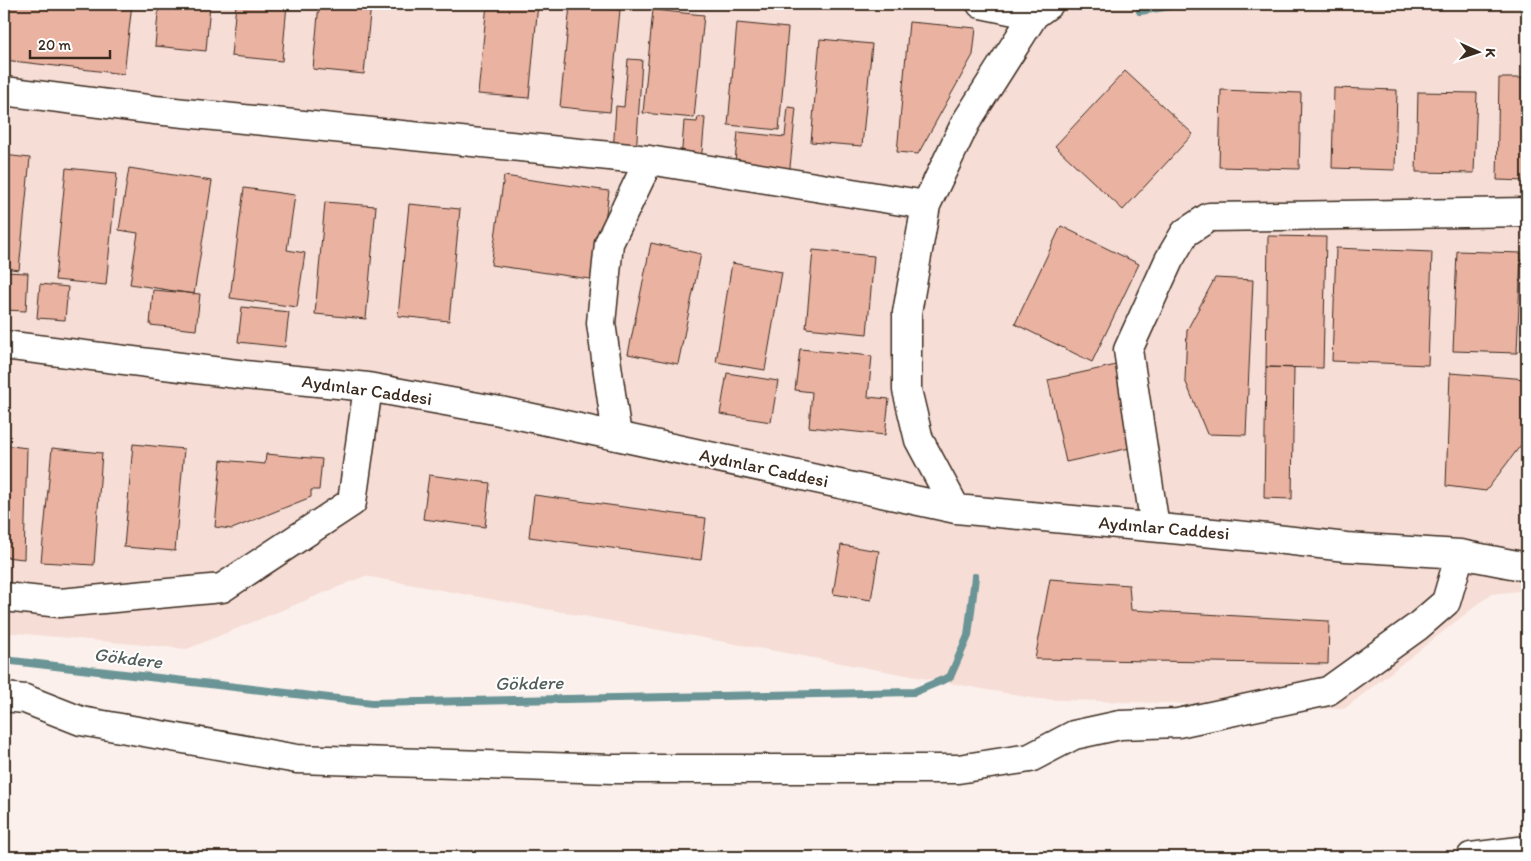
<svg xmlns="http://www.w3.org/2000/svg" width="1531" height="861" viewBox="0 0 1531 861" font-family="Itim,sans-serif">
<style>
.built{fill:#f6ddd6}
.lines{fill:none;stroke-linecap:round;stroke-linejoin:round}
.stream{stroke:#6a9495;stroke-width:8}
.building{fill:#eab2a1;stroke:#3b2a1e}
.minor-casing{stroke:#3b2a1e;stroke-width:31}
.highway-casing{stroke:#3b2a1e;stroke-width:31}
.minor{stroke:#fff;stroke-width:28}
.highway{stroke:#fff;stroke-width:28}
.labels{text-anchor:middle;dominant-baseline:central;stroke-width:4;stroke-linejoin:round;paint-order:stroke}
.street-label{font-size:18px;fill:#3b2a1e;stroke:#fff}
.water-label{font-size:19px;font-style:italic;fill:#535f5a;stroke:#fff}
</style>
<rect width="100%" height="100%" fill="#fbf0ec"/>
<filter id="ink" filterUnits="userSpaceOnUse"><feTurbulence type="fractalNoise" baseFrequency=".02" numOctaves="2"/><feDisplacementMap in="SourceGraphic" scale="10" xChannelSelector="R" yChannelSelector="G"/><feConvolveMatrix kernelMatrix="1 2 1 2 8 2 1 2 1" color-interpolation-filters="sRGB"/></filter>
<g filter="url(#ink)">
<path class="built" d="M 4,4 L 1527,4 L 1527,590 L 1491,594 L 1344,709 L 1037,699 L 365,576 L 187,649 L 4,632 Z"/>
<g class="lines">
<path class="stream" d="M 1140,11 L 1182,4
M 4,660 L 372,703 L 914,692 L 950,677 L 968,636 L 975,577"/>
</g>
<path class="building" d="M 4,4 L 132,4 L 124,74 L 4,60 Z
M 159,4 L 210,4 L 206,51 L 155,46 Z
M 236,4 L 287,4 L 282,61 L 231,56 Z
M 319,4 L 371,4 L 364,74 L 313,69 Z
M 487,4 L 538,4 L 529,98 L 478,94 Z
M 570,5 L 620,10 L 610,112 L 560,107 Z
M 653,10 L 704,15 L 694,118 L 643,113 Z
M 909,22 L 976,28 L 973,55 L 918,154 L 897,152 Z
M 737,23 L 788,28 L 779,130 L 728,125 Z
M 820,39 L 872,44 L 862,146 L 811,142 Z
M 628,59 L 642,60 L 636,155 L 613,153 L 616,106 L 624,107 Z
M 1125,71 L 1193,134 L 1123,210 L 1055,146 Z
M 1499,78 L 1527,78 L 1527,181 L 1497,180 Z
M 1334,88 L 1397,90 L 1395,170 L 1332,168 Z
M 1221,90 L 1301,93 L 1299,169 L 1219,167 Z
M 1418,92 L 1477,93 L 1474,173 L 1416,172 Z
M 788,107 L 796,108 L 789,177 L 734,171 L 738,132 L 785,137 Z
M 698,117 L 705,118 L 701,163 L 681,162 L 684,121 L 697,122 Z
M 4,155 L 30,158 L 19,270 L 4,268 Z
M 66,168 L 117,173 L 106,285 L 55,280 Z
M 129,168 L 212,181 L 194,294 L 130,284 L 138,233 L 119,230 Z
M 504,176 L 609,191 L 597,280 L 491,265 Z
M 244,188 L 295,195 L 287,250 L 305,253 L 297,307 L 230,298 Z
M 325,202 L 376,206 L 366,319 L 315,314 Z
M 409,204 L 460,209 L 449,321 L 398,316 Z
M 1061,226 L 1139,264 L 1092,362 L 1015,324 Z
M 1268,236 L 1326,237 L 1323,368 L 1266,367 Z
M 651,243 L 701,254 L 678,364 L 628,354 Z
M 1336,248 L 1432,252 L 1428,365 L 1332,361 Z
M 813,250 L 874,256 L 867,334 L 806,328 Z
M 1457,251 L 1521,253 L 1517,353 L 1453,351 Z
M 732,263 L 782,272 L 765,370 L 716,362 Z
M 4,272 L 28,273 L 26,311 L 4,310 Z
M 1215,278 L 1253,280 L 1246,435 L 1207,434 L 1185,380 L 1187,330 Z
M 40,284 L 68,287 L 65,320 L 37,318 Z
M 153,290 L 200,294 L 196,330 L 150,325 Z
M 242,307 L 289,312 L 285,347 L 238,342 Z
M 800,349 L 872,356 L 868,397 L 889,399 L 885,435 L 809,427 L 812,392 L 795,390 Z
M 1121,364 L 1139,446 L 1066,462 L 1048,380 Z
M 1266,367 L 1294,368 L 1292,499 L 1264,498 Z
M 727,373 L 778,381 L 771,422 L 720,414 Z
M 1450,373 L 1527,379 L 1527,437 L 1486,491 L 1446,486 Z
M 133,444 L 184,449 L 175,551 L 124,547 Z
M 4,445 L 27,448 L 24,559 L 4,557 Z
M 52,448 L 102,453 L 94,565 L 41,562 Z
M 266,454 L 322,459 L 319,490 L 311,490 L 311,497 L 232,529 L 215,527 L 221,460 L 265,464 Z
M 429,475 L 490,483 L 485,527 L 423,519 Z
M 534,495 L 706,518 L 701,560 L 529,537 Z
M 841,545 L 879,551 L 871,600 L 833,594 Z
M 1050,579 L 1129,585 L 1131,610 L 1329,621 L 1328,664 L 1035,659 Z"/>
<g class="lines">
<g class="minor-casing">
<path id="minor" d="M 981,4 L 1034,15
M 4,91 L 155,110 L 649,160 L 926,205
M 4,345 L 245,375 L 368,387 L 500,411 L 956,509 L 1267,538 L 1346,547 L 1460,554 L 1527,567
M 617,436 L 601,323 L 609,243 L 649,160
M 956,509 L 919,440 L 907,390 L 907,313 L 926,205 L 966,122 L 1034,15 L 1049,4
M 1155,527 L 1128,350 L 1169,260 L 1185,233 L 1209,217 L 1527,212
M 4,597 L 60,603 L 222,588 L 352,502 L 368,387
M 4,697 L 25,699 L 81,721 L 297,759 L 613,769 L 958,769 L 1030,758 L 1074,735 L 1120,725 L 1178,723 L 1328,691 L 1417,627 L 1446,602 L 1460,554"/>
</g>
<g class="highway-casing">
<path id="highway" d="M 1471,857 L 1527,850"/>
</g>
<use href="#minor" class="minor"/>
<use href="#highway" class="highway"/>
</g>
</g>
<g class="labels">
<g class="street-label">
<text transform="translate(367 390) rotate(8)">Aydınlar Caddesi</text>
<text transform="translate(764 468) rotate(12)">Aydınlar Caddesi</text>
<text transform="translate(1164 528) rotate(5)">Aydınlar Caddesi</text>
</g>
<g class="water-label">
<text transform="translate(128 658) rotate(7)">Gökdere</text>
<text transform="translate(529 683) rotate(-1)">Gökdere</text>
</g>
</g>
<rect width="1531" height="861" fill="none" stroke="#fff" stroke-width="20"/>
<rect x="10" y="10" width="1511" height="841" fill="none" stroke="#3b2a1e" stroke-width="2" filter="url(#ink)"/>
<g transform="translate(1478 52) rotate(93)" stroke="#ffffff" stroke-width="4" paint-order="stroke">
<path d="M0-4L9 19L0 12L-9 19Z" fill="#3b2a1e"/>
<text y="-8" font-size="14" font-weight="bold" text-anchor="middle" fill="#3b2a1e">K</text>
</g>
<path d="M30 50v8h80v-8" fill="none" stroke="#3b2a1e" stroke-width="2.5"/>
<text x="38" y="50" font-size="15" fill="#3b2a1e" stroke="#ffffff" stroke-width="4" paint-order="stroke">20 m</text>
</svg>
